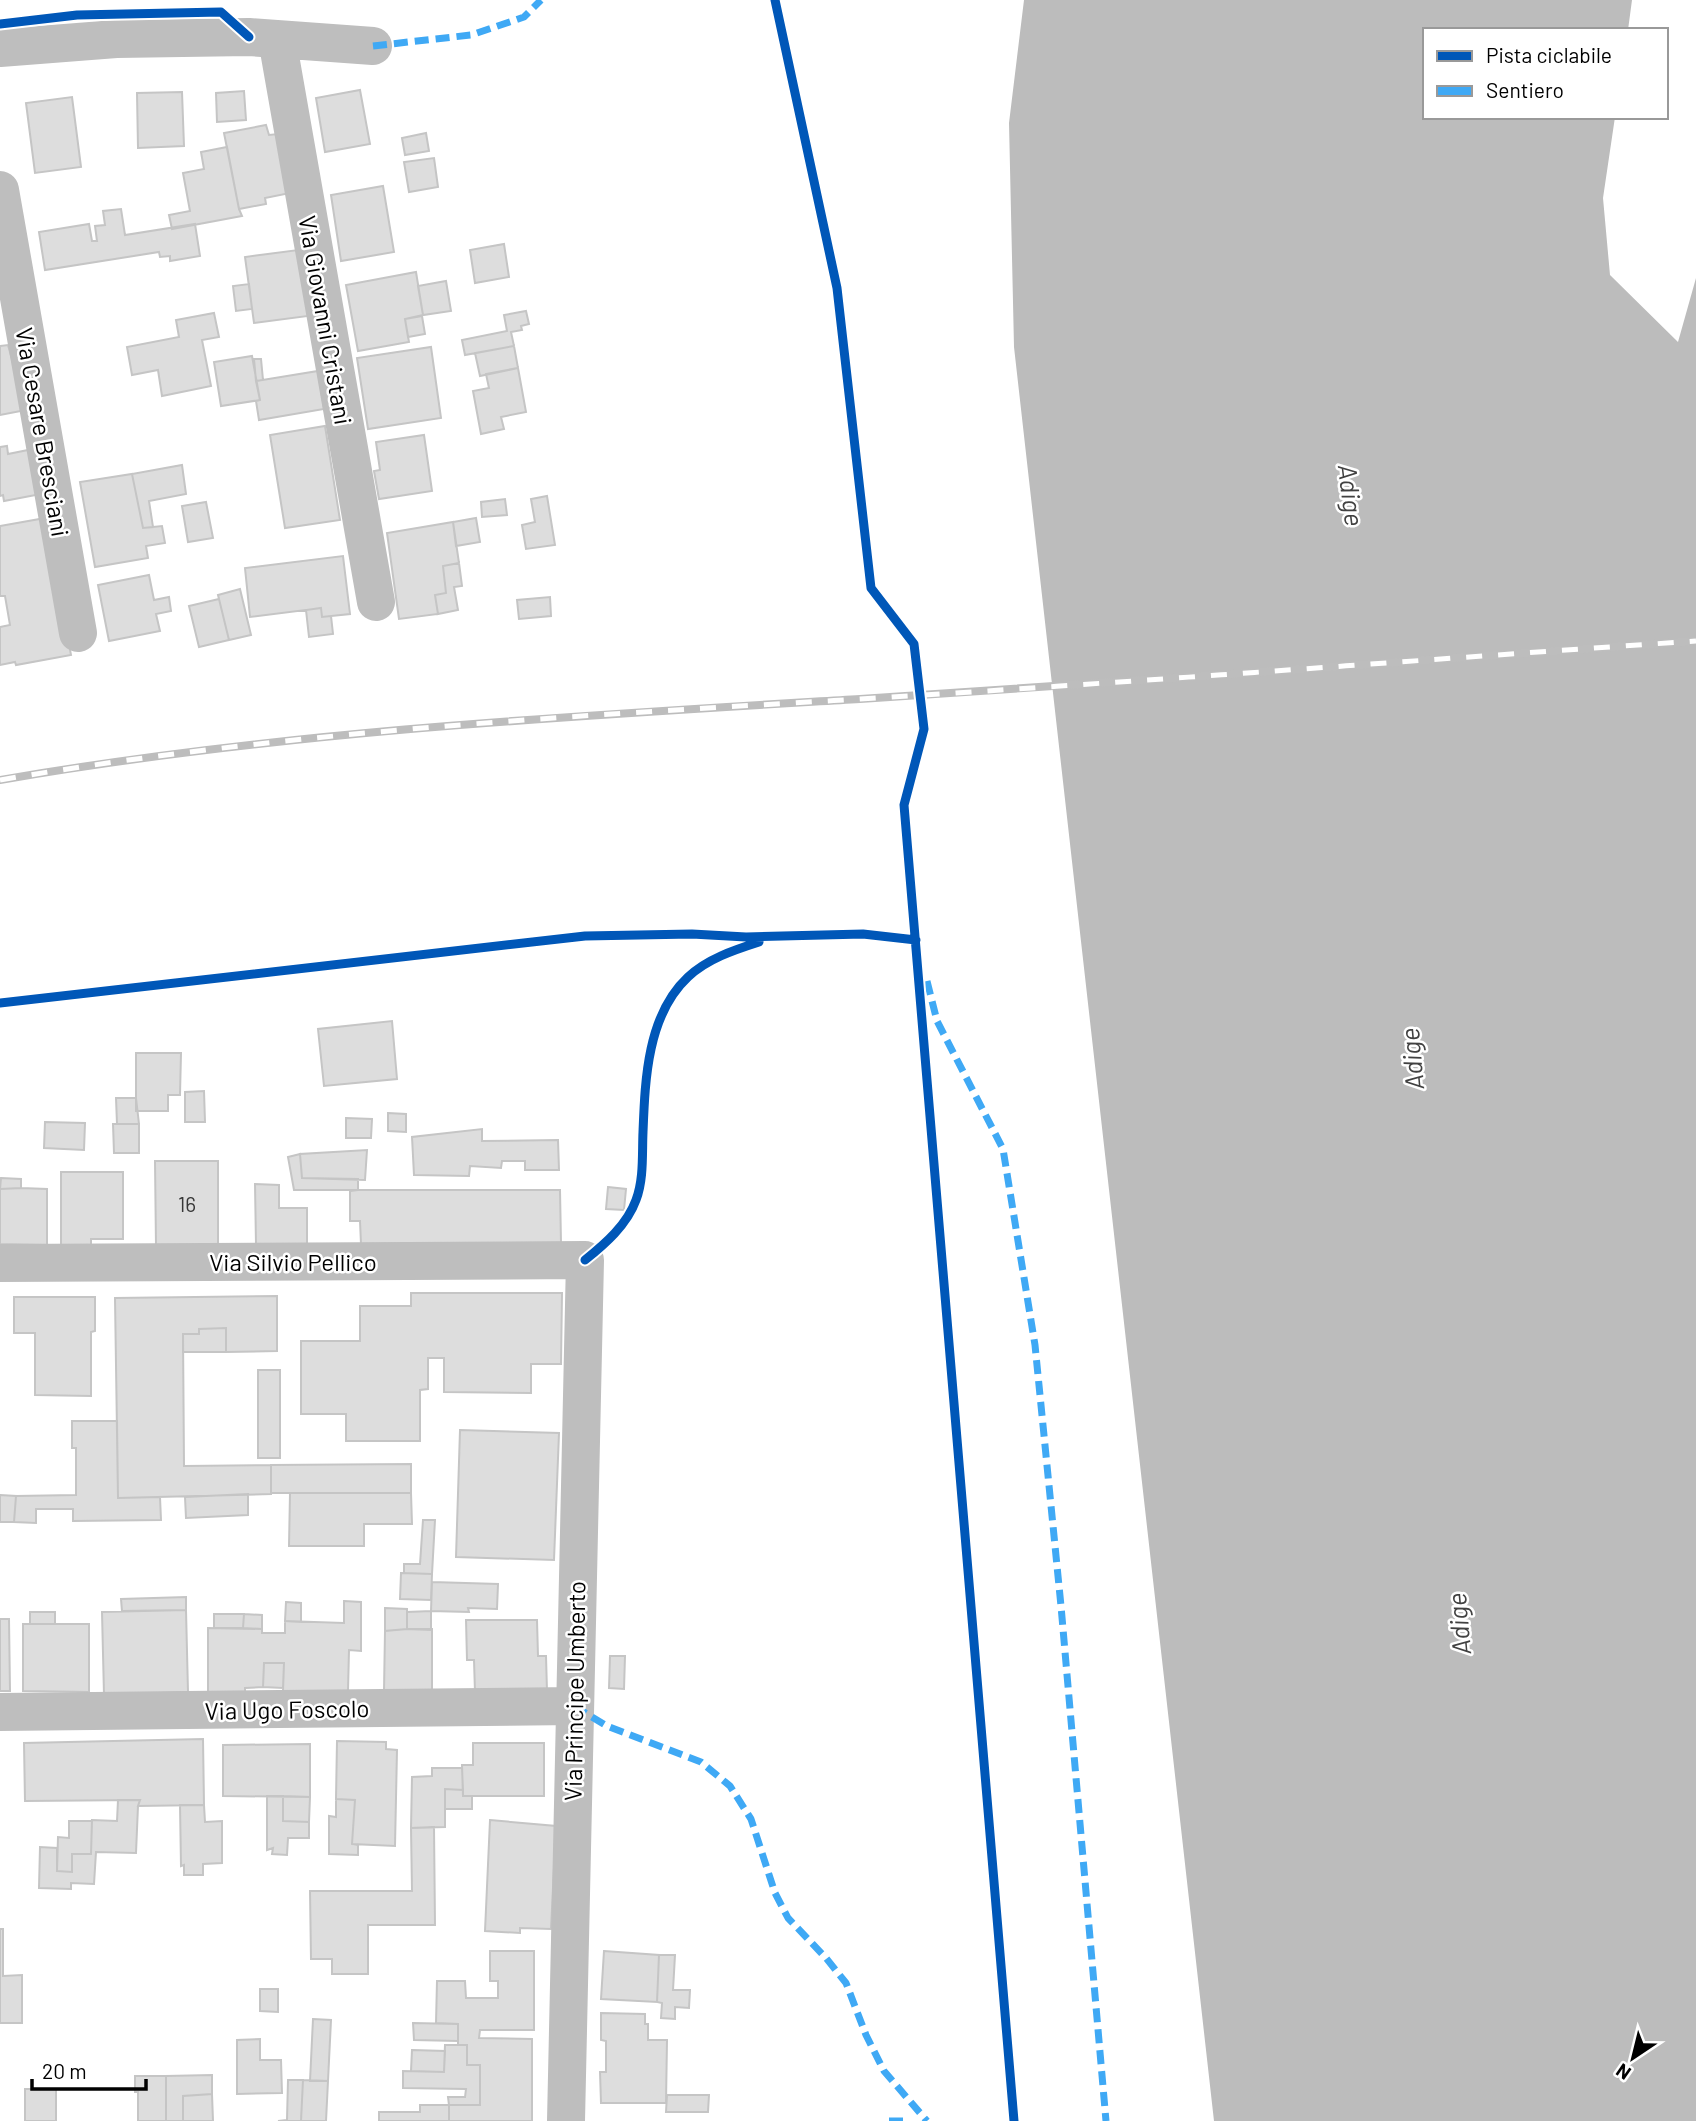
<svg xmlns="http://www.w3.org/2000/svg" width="1696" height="2121" viewBox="0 0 1696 2121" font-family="Barlow,sans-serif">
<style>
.water{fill:#bcbcbc}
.building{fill:#ddd;stroke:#c5c5c5;stroke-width:2}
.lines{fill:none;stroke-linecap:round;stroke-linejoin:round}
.minor{stroke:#bebebe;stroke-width:38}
.rail-casing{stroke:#bdbdbd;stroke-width:8}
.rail{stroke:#fff;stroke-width:5;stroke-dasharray:16;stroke-linecap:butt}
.quiet{stroke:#3fa9f5;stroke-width:7;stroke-dasharray:14 7;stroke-linecap:butt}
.cycleway-casing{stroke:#fff;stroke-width:13}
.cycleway{stroke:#0057b8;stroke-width:9}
.labels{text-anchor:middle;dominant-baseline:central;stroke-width:5;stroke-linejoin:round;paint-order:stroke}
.number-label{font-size:21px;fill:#373737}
.street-label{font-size:24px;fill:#000;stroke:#fff}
.water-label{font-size:26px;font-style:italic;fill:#414141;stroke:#fff}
</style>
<rect width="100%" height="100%" fill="#fff"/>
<path class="water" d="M 1024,0 L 1632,0 L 1628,30 L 1425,30 L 1425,117 L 1615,117 L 1603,198 L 1610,275 L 1678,342 L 1696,278 L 1696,2121 L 1214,2121 L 1014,347 L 1009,123 Z"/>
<path class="building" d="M 360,90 L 370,144 L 325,152 L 316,98 Z
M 244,91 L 246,120 L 217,122 L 216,93 Z
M 182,92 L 184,146 L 138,148 L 137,93 Z
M 72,97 L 81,167 L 35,173 L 26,103 Z
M 266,125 L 269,135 L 278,134 L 290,193 L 265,198 L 266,204 L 239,209 L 224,133 Z
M 426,133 L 429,151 L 405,155 L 402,138 Z
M 227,147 L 239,209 L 242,216 L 172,229 L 169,215 L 190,211 L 183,173 L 204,169 L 201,152 Z
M 434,158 L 438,187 L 409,192 L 404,162 Z
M 383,186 L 394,252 L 341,261 L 331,195 Z
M 121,209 L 125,235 L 195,224 L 200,256 L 170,261 L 170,256 L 160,257 L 159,252 L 45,270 L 39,232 L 89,224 L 92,241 L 97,241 L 95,226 L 105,225 L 103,211 Z
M 504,244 L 509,277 L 475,283 L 470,250 Z
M 298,250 L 308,316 L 254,323 L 245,257 Z
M 416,272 L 423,315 L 405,319 L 409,342 L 358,351 L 346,285 Z
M 446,281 L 451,311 L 423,315 L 418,286 Z
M 249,284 L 252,309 L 236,311 L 233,286 Z
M 526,311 L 529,324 L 521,326 L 522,330 L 511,332 L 514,346 L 465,355 L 462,340 L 507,331 L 504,315 Z
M 214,313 L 219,337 L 202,340 L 211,386 L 162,396 L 158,370 L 132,375 L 127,347 L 179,337 L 176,320 Z
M 422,316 L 425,334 L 408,337 L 405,319 Z
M 8,345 L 26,410 L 0,415 L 0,346 Z
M 514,346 L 518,368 L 480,376 L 475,353 Z
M 431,347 L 441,418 L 368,429 L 357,358 Z
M 252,356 L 260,400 L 221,406 L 214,362 Z
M 254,359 L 261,359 L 263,380 L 256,381 Z
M 518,368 L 526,412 L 501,417 L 504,429 L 481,434 L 473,391 L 489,388 L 486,374 Z
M 318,371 L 324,409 L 259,420 L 256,401 L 260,400 L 256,381 Z
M 325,426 L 340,520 L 285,528 L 270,435 Z
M 424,435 L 432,491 L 379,499 L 374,471 L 380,470 L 376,442 Z
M 7,446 L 8,454 L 33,449 L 41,494 L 4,501 L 3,495 L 0,496 L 0,447 Z
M 182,465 L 186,494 L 149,501 L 153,527 L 143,528 L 132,474 Z
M 132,474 L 143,528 L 162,526 L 165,543 L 146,546 L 148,558 L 95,567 L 80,482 Z
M 547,496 L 555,545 L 526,549 L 522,525 L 535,522 L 531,499 Z
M 505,499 L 507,515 L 482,517 L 481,502 Z
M 206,502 L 213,538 L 188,542 L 182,506 Z
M 51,517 L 58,585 L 71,655 L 16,665 L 15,662 L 0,665 L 0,627 L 10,625 L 5,596 L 0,596 L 0,526 Z
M 476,518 L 480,542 L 456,546 L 453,522 Z
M 453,522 L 459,563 L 443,566 L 446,593 L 435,595 L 438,614 L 399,619 L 387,533 Z
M 343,556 L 350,614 L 322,617 L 321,608 L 250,617 L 245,568 Z
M 459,563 L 462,586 L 454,587 L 458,610 L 438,614 L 435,595 L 446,593 L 443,566 Z
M 149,575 L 154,600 L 169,597 L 171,611 L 156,614 L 160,631 L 109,641 L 98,585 Z
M 240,589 L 251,635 L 229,640 L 218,595 Z
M 550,597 L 551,616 L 519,619 L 517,600 Z
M 219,599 L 229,640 L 199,647 L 189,606 Z
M 321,608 L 322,617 L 331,616 L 333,634 L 309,637 L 306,610 Z
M 392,1021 L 397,1079 L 324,1086 L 318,1029 Z
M 136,1053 L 181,1053 L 180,1095 L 168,1095 L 168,1111 L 136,1111 Z
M 204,1091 L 205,1122 L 185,1122 L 185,1092 Z
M 116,1098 L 136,1098 L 139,1124 L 117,1124 Z
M 388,1113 L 406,1114 L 406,1132 L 388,1131 Z
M 346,1118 L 372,1119 L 371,1138 L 346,1138 Z
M 45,1122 L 85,1123 L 84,1150 L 44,1148 Z
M 113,1124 L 139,1124 L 139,1153 L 114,1153 Z
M 482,1129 L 482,1141 L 558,1140 L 559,1170 L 525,1170 L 525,1161 L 502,1161 L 501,1168 L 470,1166 L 469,1176 L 414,1175 L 412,1137 Z
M 367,1150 L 365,1180 L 302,1178 L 300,1154 Z
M 300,1154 L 302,1178 L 358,1179 L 358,1190 L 294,1190 L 288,1157 Z
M 155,1161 L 218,1161 L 218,1246 L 156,1246 Z
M 61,1172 L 123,1172 L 123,1239 L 91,1239 L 91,1245 L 61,1245 Z
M 1,1178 L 21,1179 L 21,1188 L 0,1189 Z
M 255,1184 L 279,1185 L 279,1208 L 307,1208 L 307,1245 L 256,1245 Z
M 608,1187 L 626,1189 L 624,1210 L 606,1209 Z
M 21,1188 L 47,1189 L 47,1245 L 0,1244 L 0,1189 Z
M 358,1190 L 560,1190 L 561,1243 L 361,1244 L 360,1221 L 350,1221 L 350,1191 Z
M 411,1293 L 562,1293 L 561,1364 L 531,1364 L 531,1393 L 444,1392 L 444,1358 L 428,1358 L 428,1389 L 420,1390 L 420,1441 L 346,1441 L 346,1414 L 301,1414 L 301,1341 L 360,1341 L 360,1306 L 411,1306 Z
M 277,1296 L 277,1351 L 226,1352 L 226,1328 L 199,1329 L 199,1334 L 183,1334 L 184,1466 L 271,1465 L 271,1494 L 118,1498 L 115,1298 Z
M 14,1297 L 95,1297 L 95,1331 L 91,1332 L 91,1396 L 35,1395 L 35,1333 L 14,1333 Z
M 226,1328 L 226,1352 L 183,1352 L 183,1334 L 199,1334 L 199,1329 Z
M 258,1370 L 280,1370 L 280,1458 L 258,1458 Z
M 72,1421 L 117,1421 L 118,1498 L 160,1497 L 161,1520 L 73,1521 L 73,1509 L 36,1509 L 36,1523 L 14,1522 L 16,1496 L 76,1495 L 76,1448 L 72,1448 Z
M 460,1430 L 559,1433 L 554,1560 L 456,1557 Z
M 411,1464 L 411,1493 L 271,1493 L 271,1465 Z
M 290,1493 L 411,1493 L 412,1524 L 364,1524 L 364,1546 L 289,1546 Z
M 248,1494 L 248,1515 L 186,1518 L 185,1497 Z
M 0,1495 L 16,1496 L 14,1522 L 0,1522 Z
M 423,1520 L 435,1520 L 432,1574 L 404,1573 L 404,1564 L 420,1564 Z
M 401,1573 L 432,1574 L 431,1600 L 400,1599 Z
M 432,1582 L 498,1584 L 497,1609 L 468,1608 L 469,1612 L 431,1611 Z
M 186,1597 L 186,1610 L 122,1611 L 121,1599 Z
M 344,1601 L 361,1602 L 361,1651 L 349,1650 L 348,1691 L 283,1691 L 284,1663 L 264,1663 L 263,1687 L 245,1688 L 245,1693 L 208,1693 L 208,1628 L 262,1629 L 262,1633 L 285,1633 L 285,1621 L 344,1623 Z
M 286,1602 L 301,1603 L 301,1622 L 285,1621 Z
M 385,1608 L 407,1609 L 407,1629 L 385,1631 Z
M 186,1610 L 188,1692 L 104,1695 L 102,1612 Z
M 431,1611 L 431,1630 L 407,1629 L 407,1612 Z
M 30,1612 L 55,1612 L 55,1624 L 30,1624 Z
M 214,1614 L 244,1614 L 243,1628 L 214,1628 Z
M 244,1614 L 262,1615 L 262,1629 L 243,1628 Z
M 0,1619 L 9,1619 L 10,1691 L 0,1691 Z
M 466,1620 L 537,1620 L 538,1656 L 546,1656 L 547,1691 L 475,1692 L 474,1660 L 467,1660 Z
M 23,1624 L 89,1624 L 89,1692 L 23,1691 Z
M 407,1629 L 432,1629 L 432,1691 L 384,1691 L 385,1631 Z
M 610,1656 L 625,1656 L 624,1689 L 609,1688 Z
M 264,1663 L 284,1663 L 283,1688 L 263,1687 Z
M 203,1739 L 204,1805 L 138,1806 L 140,1800 L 25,1801 L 24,1743 Z
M 337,1741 L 386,1742 L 386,1749 L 397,1750 L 395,1846 L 352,1844 L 355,1800 L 336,1799 Z
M 473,1743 L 544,1743 L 544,1796 L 463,1796 L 462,1765 L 473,1765 Z
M 310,1744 L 310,1797 L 223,1796 L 223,1745 Z
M 432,1768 L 462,1768 L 463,1790 L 445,1789 L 445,1827 L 411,1828 L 412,1777 L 432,1776 Z
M 445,1789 L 463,1790 L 463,1796 L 472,1796 L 472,1809 L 445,1809 Z
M 267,1796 L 283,1796 L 283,1821 L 309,1822 L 309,1838 L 288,1838 L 287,1855 L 272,1854 L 273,1848 L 267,1850 Z
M 283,1796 L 310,1797 L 309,1822 L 283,1821 Z
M 336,1799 L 355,1800 L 352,1844 L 358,1845 L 358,1855 L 329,1854 L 329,1816 L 336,1817 Z
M 118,1800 L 140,1800 L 138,1806 L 136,1853 L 96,1852 L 94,1884 L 71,1883 L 71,1889 L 39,1888 L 40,1847 L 57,1848 L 57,1871 L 72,1872 L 72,1854 L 91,1854 L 92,1820 L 117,1821 Z
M 180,1805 L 204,1805 L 205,1822 L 222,1821 L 222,1863 L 203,1864 L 203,1875 L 184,1875 L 184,1865 L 181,1866 Z
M 490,1820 L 556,1826 L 551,1929 L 520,1928 L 520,1933 L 485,1931 Z
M 69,1821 L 92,1821 L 91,1854 L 72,1854 L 72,1872 L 57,1871 L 58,1837 L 69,1838 Z
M 434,1827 L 435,1925 L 368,1925 L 368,1974 L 332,1974 L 332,1959 L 311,1959 L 310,1891 L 412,1891 L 411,1828 Z
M 0,1929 L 3,1929 L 3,1976 L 22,1975 L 22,2023 L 0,2023 Z
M 490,1951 L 534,1951 L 534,2030 L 480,2030 L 479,2038 L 532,2039 L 532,2121 L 449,2121 L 449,2105 L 480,2105 L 480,2065 L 467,2065 L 467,2045 L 458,2045 L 458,2024 L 436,2023 L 437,1981 L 465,1981 L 466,1998 L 498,1998 L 498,1981 L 490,1981 Z
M 604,1951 L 659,1955 L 657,2002 L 601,1999 Z
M 659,1955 L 675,1955 L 673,1990 L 690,1990 L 689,2008 L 675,2007 L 675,2019 L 661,2018 L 662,2003 L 657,2002 Z
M 260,1989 L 278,1989 L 278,2012 L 260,2011 Z
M 601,2013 L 645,2014 L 645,2024 L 648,2024 L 648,2040 L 667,2040 L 666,2103 L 601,2103 L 600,2072 L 606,2072 L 606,2041 L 601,2040 Z
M 313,2019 L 331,2020 L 328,2081 L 310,2081 Z
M 413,2023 L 458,2024 L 458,2041 L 414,2040 Z
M 260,2039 L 260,2060 L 281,2060 L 282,2093 L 237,2094 L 237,2040 Z
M 445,2045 L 467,2045 L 467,2065 L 480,2065 L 480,2105 L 449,2105 L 448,2097 L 465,2097 L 466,2089 L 403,2088 L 403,2071 L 444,2072 Z
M 412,2050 L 445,2051 L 444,2072 L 411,2071 Z
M 212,2075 L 212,2094 L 183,2096 L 183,2121 L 166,2121 L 166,2076 Z
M 135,2076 L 166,2076 L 166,2121 L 138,2121 L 138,2092 L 135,2092 Z
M 288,2080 L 303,2080 L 301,2121 L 278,2121 L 287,2120 Z
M 303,2080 L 328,2081 L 326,2121 L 301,2121 Z
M 25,2089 L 56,2089 L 56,2121 L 25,2121 Z
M 212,2094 L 213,2121 L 183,2121 L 183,2096 Z
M 667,2095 L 709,2095 L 708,2112 L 666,2112 Z
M 420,2105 L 449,2105 L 449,2121 L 379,2121 L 379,2112 L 420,2112 Z"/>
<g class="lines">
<path class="minor" d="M 277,39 L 376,602
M 0,48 L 116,39 L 249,37 L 373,46
M 0,190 L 78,633
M 0,1263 L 585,1260 L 566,2121
M 0,1712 L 574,1706"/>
<g class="rail-casing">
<path id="rail" d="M 0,780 C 284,731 572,716 860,699 C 1139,682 1417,660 1696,641"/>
</g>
<use href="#rail" class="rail"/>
<path class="quiet" d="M 373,46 L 471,35 L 524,17 L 541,0
M 927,981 L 937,1021 L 1003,1149 L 1035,1345 L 1061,1606 L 1106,2121
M 574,1706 L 607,1726 L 701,1762 L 730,1786 L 751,1819 L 775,1893 L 788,1918 L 826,1958 L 846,1983 L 866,2035 L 884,2071 L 927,2121
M 889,2121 L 905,2121"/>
<g class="cycleway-casing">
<path id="cycleway" d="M 775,0 L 837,288 L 871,588 L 914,644 L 924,729 L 904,805 L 1014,2121
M 0,24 L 77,15 L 221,12 L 249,37
M 0,1003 L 585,936 L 692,934 L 746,937 L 863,934 L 916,940
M 585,1260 C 605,1244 627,1225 636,1200 C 644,1179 642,1154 643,1132 C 645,1081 647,1015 688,977 C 707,959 734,950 759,942"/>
</g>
<use href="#cycleway" class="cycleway"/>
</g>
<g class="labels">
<g class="number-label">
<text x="187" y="1203">16</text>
</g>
<g class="street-label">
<text transform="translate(326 320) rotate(80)">Via Giovanni Cristani</text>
<text transform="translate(43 432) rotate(80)">Via Cesare Bresciani</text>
<text x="293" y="1261">Via Silvio Pellico</text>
<text transform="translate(574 1691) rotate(-89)">Via Principe Umberto</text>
<text transform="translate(287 1709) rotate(-1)">Via Ugo Foscolo</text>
</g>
<g class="water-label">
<text transform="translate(1352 495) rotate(83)">Adige</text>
<text transform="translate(1411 1059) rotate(-95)">Adige</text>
<text transform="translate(1458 1624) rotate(-95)">Adige</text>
</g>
</g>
<rect x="1423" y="28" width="245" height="91" fill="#ffffff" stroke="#999999" stroke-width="2"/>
<rect x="1437" y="51" width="35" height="10" fill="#0057b8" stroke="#999999" stroke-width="2"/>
<text x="1486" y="63" font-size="21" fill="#000000">Pista ciclabile</text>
<rect x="1437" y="86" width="35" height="10" fill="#3fa9f5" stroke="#999999" stroke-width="2"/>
<text x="1486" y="98" font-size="21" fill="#000000">Sentiero</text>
<g transform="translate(1633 2058) rotate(215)" stroke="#ffffff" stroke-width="5" paint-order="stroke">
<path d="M0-5L12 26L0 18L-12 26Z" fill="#000000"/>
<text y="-10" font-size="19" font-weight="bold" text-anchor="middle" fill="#000000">N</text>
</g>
<path d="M32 2079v10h114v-10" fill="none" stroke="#000000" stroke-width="3.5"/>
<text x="42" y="2079" font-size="21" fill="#000000" stroke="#ffffff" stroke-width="5" paint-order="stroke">20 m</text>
</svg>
